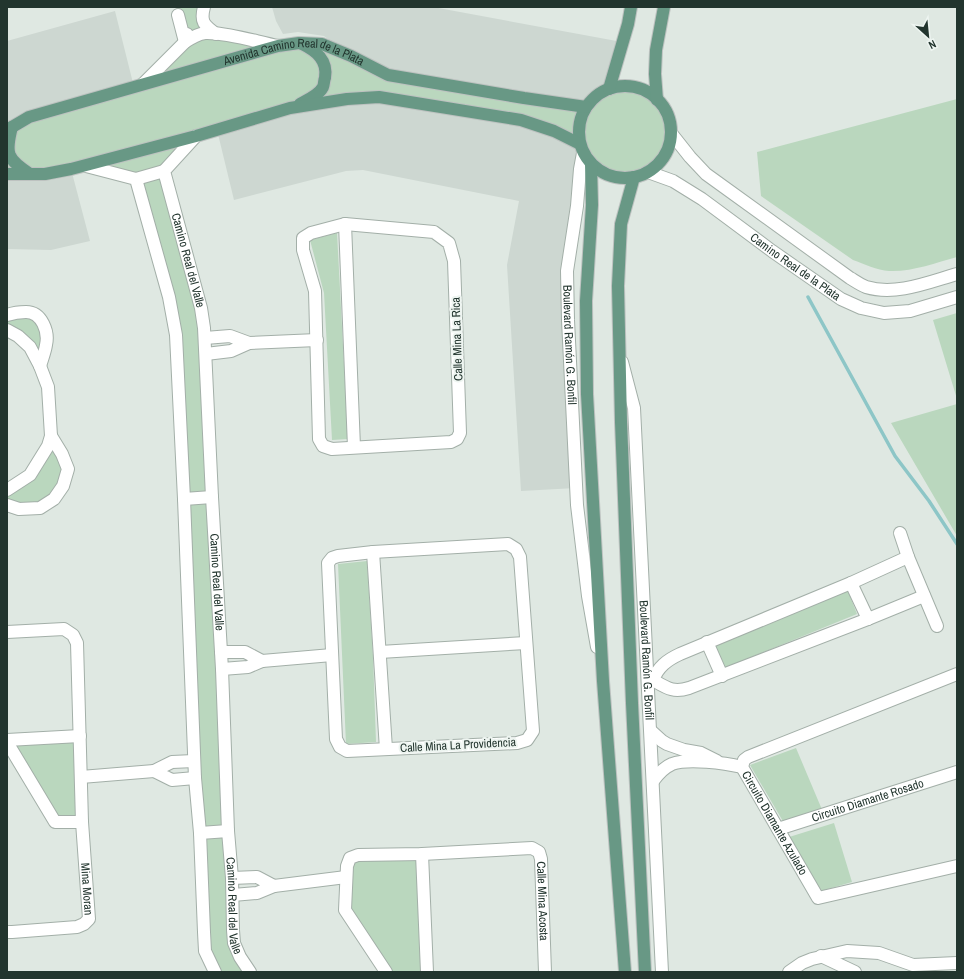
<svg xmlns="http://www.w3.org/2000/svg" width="964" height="979" viewBox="0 0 964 979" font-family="'Archivo Narrow',sans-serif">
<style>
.built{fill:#cdd7d1}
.green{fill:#bad7be}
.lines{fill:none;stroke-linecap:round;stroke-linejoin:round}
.stream{stroke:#8dc6c7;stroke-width:3.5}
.minor-casing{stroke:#a3afa8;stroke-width:14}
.major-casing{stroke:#bdc2c0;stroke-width:14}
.minor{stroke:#fff;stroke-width:12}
.major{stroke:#689885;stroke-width:12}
.labels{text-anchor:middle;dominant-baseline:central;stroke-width:4;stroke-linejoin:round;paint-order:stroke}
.street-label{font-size:12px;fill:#22352e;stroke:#eef5f1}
</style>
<rect width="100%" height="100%" fill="#dfe8e2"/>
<path class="built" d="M 272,7 L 433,7 L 622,42 L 609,89 L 596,96 L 586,107 L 388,75 L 351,56 L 324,36 L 298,32 L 283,34 L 276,21 Z
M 115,11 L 134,87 L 7,130 L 7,41 Z
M 347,99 L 521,120 L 580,144 L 567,271 L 576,488 L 521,491 L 507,265 L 519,201 L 363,170 L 346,171 L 234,200 L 217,130 Z
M 71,169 L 90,241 L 51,250 L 7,249 L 7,174 Z"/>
<path class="green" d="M 176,7 L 205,7 L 210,25 L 236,41 L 312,43 L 388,75 L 587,107 C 590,103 593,98 597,96 C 645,62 699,129 654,167 C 644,175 633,178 620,178 C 600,177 586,161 580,144 L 521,120 L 347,99 L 196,136 L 164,171 L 201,308 L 233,930 L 250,972 L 215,972 L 205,951 L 176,335 L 136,179 L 86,166 L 7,174 L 7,130 L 143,84 L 185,42 Z
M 957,99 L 957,257 C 935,263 912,272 889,271 C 877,270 864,264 853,260 L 761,196 L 757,152 Z
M 337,233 L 348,439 L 332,440 L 324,293 L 310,240 Z
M 27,312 L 43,324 L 40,366 L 7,330 L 7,315 Z
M 957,313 L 957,399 L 933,320 Z
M 957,404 L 957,536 L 891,423 Z
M 48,446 L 62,454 L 63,486 L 40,508 L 7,505 L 7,490 L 30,475 Z
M 367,561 L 373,656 L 376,742 L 346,744 L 338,564 Z
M 848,591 L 857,614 L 722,669 L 713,647 Z
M 80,736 L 82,822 L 55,822 L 7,740 Z
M 796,748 L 823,812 L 784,823 L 750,765 Z
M 834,823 L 852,882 L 818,892 L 786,838 Z
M 422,854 L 427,972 L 386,972 L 345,910 L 350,858 Z"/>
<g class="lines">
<path class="stream" d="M 808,297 L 895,456 L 929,501 L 957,544"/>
<g class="minor-casing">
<g id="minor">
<path d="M 204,7 C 200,22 204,25 216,34"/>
<path d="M 178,15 L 185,42 C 191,38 198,34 205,33 C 226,32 257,42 278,46"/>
<path d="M 143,84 L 185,42 L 187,34"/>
<path d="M 671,133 L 690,157 L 706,174 L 850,278 C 855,281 861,285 866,287 C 896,296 929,282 957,274"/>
<path id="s1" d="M 196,136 L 164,171 L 201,308 L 204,328 L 212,497 L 222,669 L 228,831 L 232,878 L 233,930 L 234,943 L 240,957 L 250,972"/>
<path id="s2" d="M 583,153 L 580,169 L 577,206 L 567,271 L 568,320 L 577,505 L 588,596 L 597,647"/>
<path d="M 86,166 L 136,179 L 169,297 L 176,335 L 184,499 L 195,778 L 200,833 L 204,932 L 205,951 L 215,972"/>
<path id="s3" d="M 648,172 L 673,181 L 702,199 L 772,251 L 841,299 L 861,308 L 884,313 L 910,311 L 957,297"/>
<path d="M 136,179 L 164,171"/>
<path d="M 345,224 L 434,232 L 449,243 L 454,261 L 460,433 L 457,439 L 451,442 L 332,449 L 323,446 L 319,439 L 315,291 L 303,250 L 303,238 L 311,233 Z"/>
<path d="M 345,224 L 354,447"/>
<path d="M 7,315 C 13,313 19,312 26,312 C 42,312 49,332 46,345 C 45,352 42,359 40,366"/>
<path d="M 7,330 L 18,336 L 30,347 L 40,366 L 48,387 L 51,436 L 48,446 L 30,475 L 7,490"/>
<path d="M 205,338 L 230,336 L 249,343 L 231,351 L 206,354"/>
<path d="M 249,343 L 317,340"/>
<path id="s4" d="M 622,362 L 634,408 L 662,972"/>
<path d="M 184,499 L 212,497"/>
<path d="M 7,505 L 19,509 L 40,508 L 54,499 L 63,486 L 68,469 L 62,454 L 51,436"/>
<path d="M 900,533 L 908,557 L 937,626"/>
<path d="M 508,544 L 516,549 L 520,557 L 533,731 L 527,740 L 517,743 L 347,751 L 340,747 L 336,739 L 328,563 L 332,558 L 338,556 L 373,552 Z"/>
<path d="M 373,552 L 386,749"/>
<path d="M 851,583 L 868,619"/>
<path id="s5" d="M 7,632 L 64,629 L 73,635 L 77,643 L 82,822 L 89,919 L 84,924 L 77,927 L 12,932 L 7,932"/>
<path d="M 707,642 L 722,676"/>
<path d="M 221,652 L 245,652 L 262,661 L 248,667 L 222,669"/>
<path d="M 380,652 L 526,643"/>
<path d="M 262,661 L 332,655"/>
<path id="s6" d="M 957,674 L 748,757 L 744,760 L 742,767 L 818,898 L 957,866"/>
<path d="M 653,680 C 658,667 667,660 680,654 L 851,583 L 908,557"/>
<path d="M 648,682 L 653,680 C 667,688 673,693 689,688 L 868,619 L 924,596"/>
<path d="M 651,731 L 662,741 L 667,744 L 684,750 L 701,753 L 717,761"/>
<path d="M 7,740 L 80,736"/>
<path d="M 7,742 L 55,822 L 82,822"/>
<path d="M 194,761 L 172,762 L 154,771 L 172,780 L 195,778"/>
<path d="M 81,777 L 154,771"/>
<path d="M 653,781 C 658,774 663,768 672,764 C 688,758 725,763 742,767"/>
<path id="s7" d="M 778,829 L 957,772"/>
<path d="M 200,833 L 228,831"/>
<path d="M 422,854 L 427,972"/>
<path d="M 232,878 L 257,877 L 274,886 L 257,893 L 233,895"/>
<path d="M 274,886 L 346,877"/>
<path d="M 821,956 L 855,972"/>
<path id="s8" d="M 386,972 L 345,910 L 347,866 L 350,858 L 358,855 L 422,854 L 532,848 L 539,852 L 541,859 L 545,972"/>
<path d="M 789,972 L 802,963 L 812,959 L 847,951 L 879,953 L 913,965 L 957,963"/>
</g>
</g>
<g class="major-casing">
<g id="major">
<circle cx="625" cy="132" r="46"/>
<path d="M 609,89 L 628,24 L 631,7"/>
<path d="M 657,100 L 655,74 L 656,50 L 664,7"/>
<path d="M 300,104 C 307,100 319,95 323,87 C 324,85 324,80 325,78 C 328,60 316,51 302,44"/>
<path d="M 12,127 C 5,154 7,159 30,174"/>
<path id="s9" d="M 7,130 L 29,117 L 278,46 L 299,43 L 322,44 L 351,56 L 388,75 L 524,98 L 586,107"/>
<path d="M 591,164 L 592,205 L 586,301 L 587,394 L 603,681 L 625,972"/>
<path d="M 7,174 L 45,174 L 71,169 L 196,136 L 290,108 L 347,99 L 379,97 L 521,120 L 554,131 L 580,144"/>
<path d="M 634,177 L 621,224 L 618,286 L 621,422 L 632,703 L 645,972"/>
</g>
</g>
<use href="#minor" class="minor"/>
<use href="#major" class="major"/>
</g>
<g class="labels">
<g class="street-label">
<text stroke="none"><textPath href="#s9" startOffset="301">Avenida Camino Real de la Plata</textPath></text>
<text stroke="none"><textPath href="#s1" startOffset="140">Camino Real del Valle</textPath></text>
<text stroke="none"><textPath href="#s3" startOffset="176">Camino Real de la Plata</textPath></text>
<text transform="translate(457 339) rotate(-92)">Calle Mina La Rica</text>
<text stroke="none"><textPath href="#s2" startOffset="193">Boulevard Ramón G. Bonfil</textPath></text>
<text stroke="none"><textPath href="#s1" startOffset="464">Camino Real del Valle</textPath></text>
<text stroke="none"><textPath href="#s4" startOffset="300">Boulevard Ramón G. Bonfil</textPath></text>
<text transform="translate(458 745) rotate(-3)">Calle Mina La Providencia</text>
<text stroke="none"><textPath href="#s7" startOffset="94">Circuito Diamante Rosado</textPath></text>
<text stroke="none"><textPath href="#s6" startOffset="302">Circuito Diamante Azulado</textPath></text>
<text stroke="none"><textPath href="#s5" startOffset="323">Mina Moran</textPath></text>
<text stroke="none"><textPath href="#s8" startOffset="367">Calle Mina Acosta</textPath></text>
<text stroke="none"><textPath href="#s1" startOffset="788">Camino Real del Valle</textPath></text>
</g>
</g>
<rect width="964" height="979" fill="none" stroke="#22352e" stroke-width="16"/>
<g transform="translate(928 36) rotate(153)" stroke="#eef5f1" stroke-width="3" paint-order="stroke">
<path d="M0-3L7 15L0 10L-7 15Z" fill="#22352e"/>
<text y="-6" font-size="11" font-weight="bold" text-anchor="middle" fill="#22352e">N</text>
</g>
</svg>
